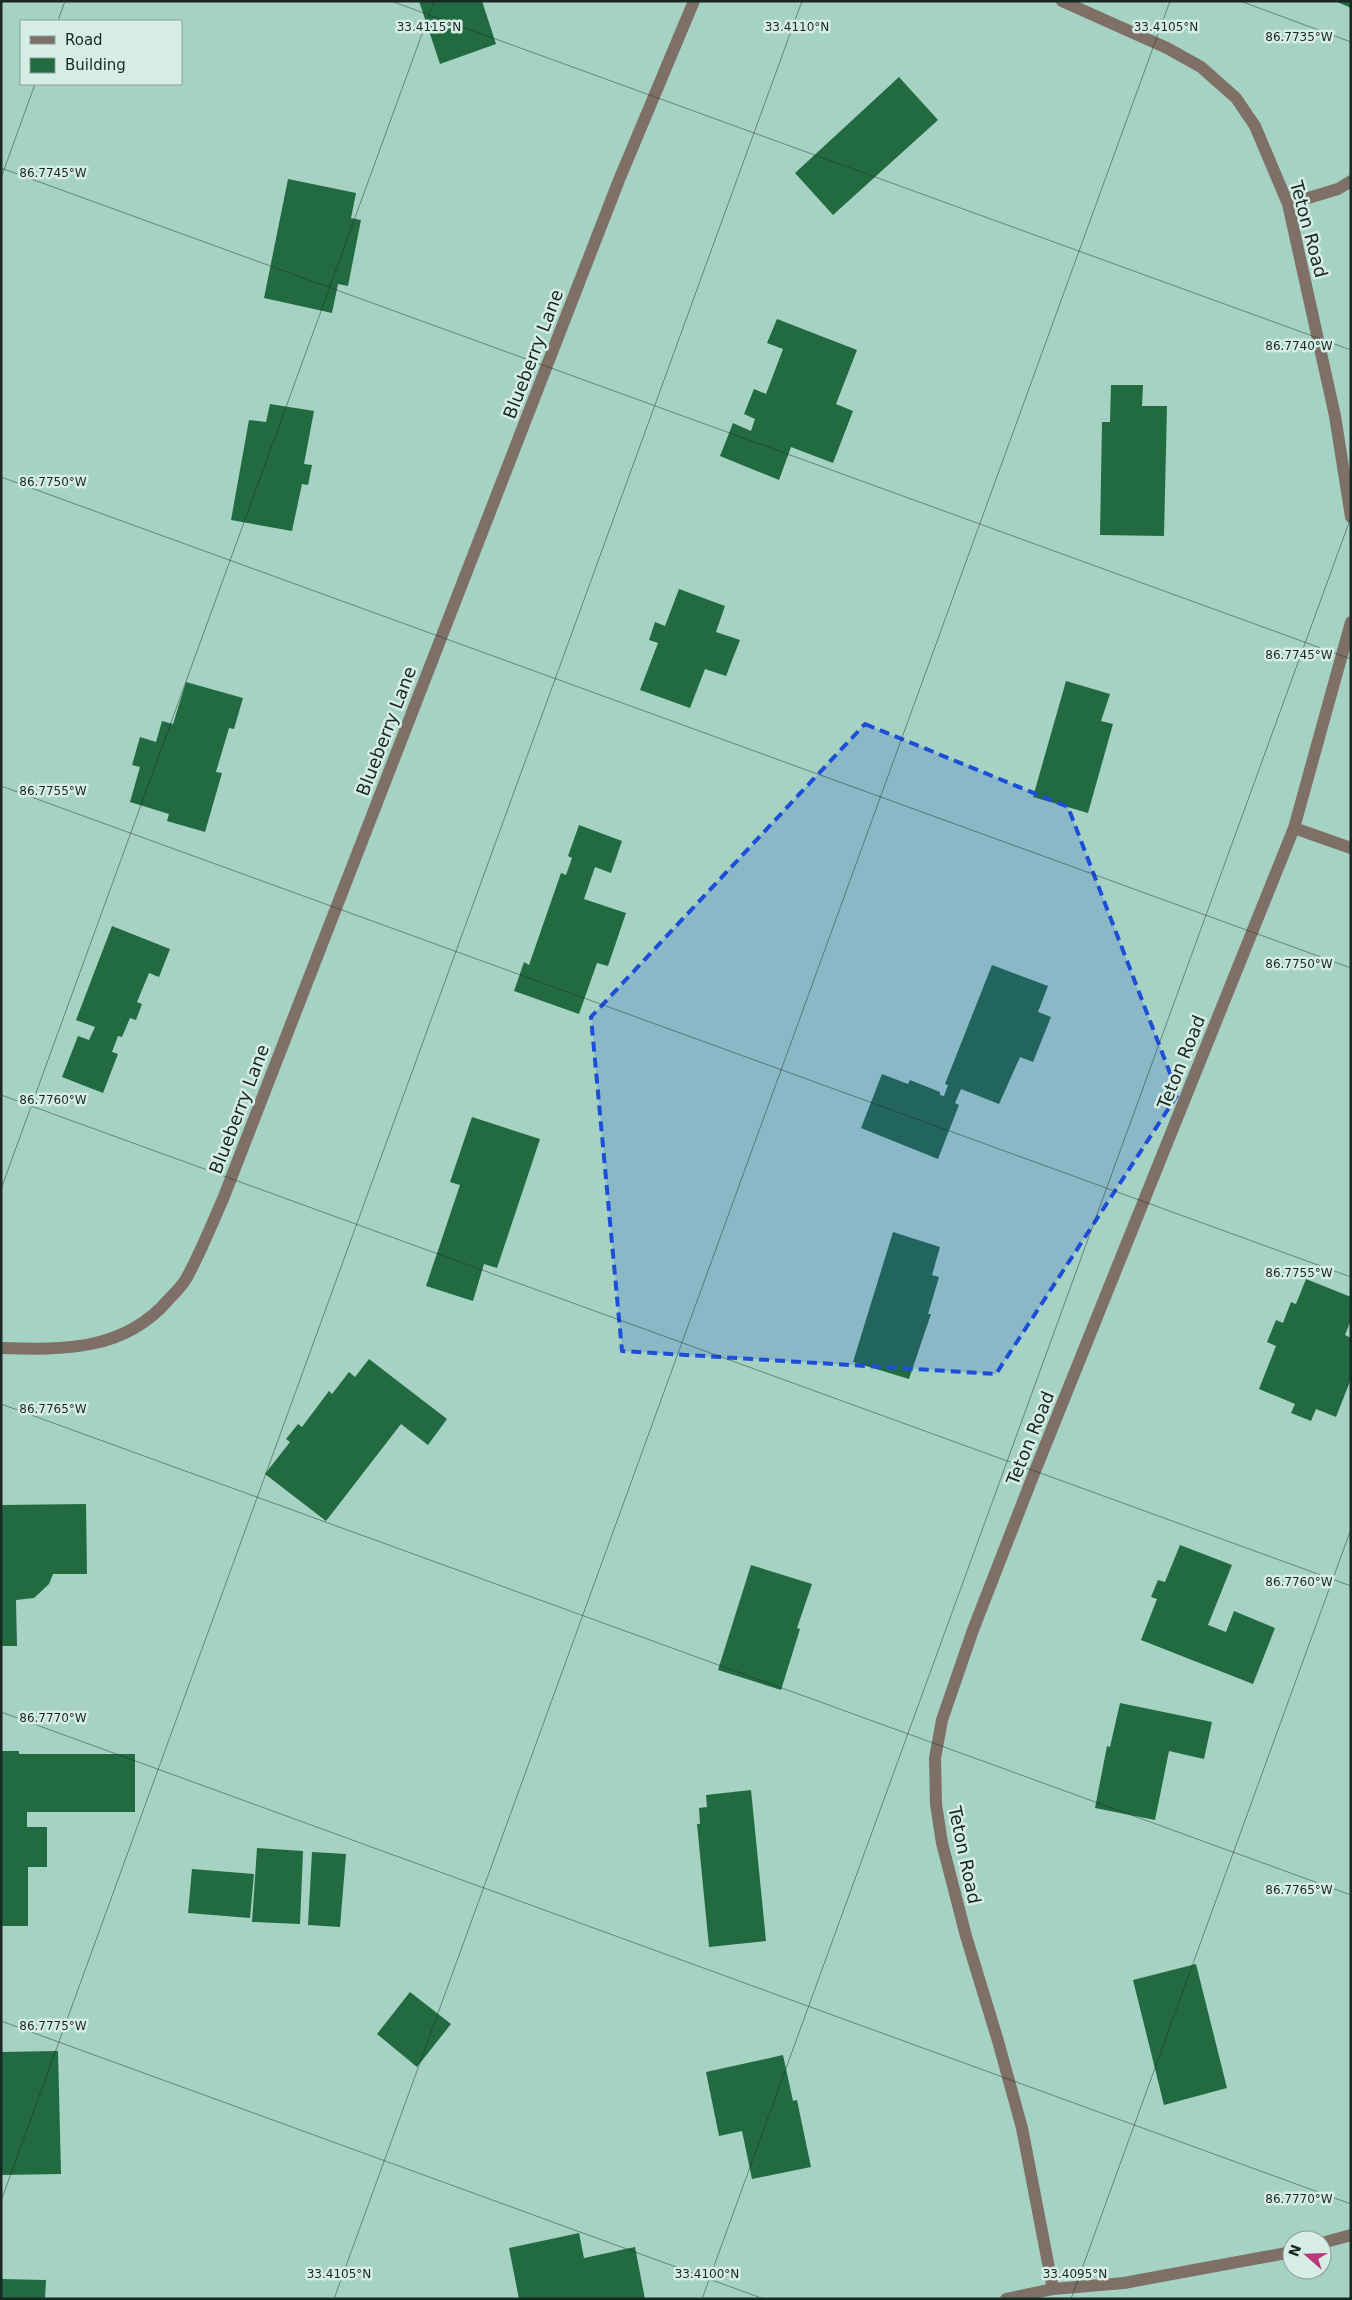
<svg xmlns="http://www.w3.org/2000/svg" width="1352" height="2300" viewBox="0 0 1352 2300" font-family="'DejaVu Sans',sans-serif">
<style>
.building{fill:#226b40}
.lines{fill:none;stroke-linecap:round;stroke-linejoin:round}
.minor{stroke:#7f7067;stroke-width:12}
.marked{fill:#1d4ed8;fill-opacity:0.2;stroke:#1d4ed8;stroke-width:4;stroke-dasharray:10 6;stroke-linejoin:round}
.ticks{fill:none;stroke:#182924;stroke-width:1;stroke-opacity:0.45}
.labels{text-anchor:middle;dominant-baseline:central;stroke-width:5;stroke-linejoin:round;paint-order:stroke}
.street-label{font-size:18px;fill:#182924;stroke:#d6ede5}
.ticks-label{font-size:12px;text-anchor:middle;fill:#182924;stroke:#d6ede5;stroke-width:5;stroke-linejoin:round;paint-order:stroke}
</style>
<rect width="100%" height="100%" fill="#a5d2c3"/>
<path class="building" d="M 419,1 L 482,1 L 496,44 L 440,64 Z
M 1335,1 L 1351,1 L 1351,8 Z
M 899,77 L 938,120 L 833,215 L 795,173 Z
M 288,179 L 356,193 L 351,218 L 361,220 L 348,286 L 338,284 L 332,313 L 264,298 Z
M 777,319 L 857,350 L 836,404 L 853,411 L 833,463 L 791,447 L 779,480 L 720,456 L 733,423 L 751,431 L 755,419 L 744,414 L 754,389 L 766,394 L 783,349 L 767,343 Z
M 1111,385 L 1143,385 L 1142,406 L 1167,406 L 1164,536 L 1100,535 L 1102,422 L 1110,422 Z
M 270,404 L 314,411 L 304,464 L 312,465 L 308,485 L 302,484 L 292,531 L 231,520 L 249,420 L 266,422 Z
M 679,589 L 725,606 L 716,632 L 740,640 L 726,676 L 705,669 L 690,708 L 640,690 L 658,643 L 649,640 L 655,622 L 665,626 Z
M 1066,681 L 1110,694 L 1101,721 L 1113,724 L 1088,813 L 1033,797 Z
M 186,682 L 243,698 L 234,729 L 229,728 L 216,772 L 222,773 L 205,832 L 167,821 L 169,814 L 130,802 L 140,767 L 132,765 L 140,737 L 156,742 L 162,721 L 173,724 Z
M 579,825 L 622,841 L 611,873 L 595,867 L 584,899 L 626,913 L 608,966 L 597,963 L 579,1014 L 514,991 L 524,962 L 529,965 L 561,873 L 566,875 L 572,858 L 568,856 Z
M 112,926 L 170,949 L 159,977 L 149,973 L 137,1002 L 142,1004 L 136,1020 L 130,1018 L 122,1037 L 118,1036 L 112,1052 L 118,1054 L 103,1093 L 62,1077 L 78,1036 L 89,1040 L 95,1027 L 76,1020 Z
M 992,965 L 1048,986 L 1038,1012 L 1051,1017 L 1033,1062 L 1020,1057 L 999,1104 L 961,1089 L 955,1103 L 959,1105 L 938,1159 L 861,1128 L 882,1074 L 908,1084 L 910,1080 L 940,1092 L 940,1095 L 944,1096 L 948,1085 L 945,1084 Z
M 472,1117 L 540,1139 L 497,1268 L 484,1264 L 473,1301 L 426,1286 L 460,1185 L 450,1182 Z
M 893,1232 L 940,1247 L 932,1275 L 939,1277 L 928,1314 L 931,1314 L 909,1379 L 853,1362 Z
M 1306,1279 L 1351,1297 L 1351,1320 L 1345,1335 L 1351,1338 L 1351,1379 L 1336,1417 L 1316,1409 L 1311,1421 L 1291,1413 L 1295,1404 L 1259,1389 L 1276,1346 L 1267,1342 L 1276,1320 L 1283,1323 L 1291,1302 L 1296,1304 Z
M 369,1359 L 447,1419 L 428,1445 L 401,1424 L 326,1521 L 265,1474 L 290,1442 L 286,1439 L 298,1424 L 302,1427 L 329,1391 L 332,1394 L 349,1372 L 355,1377 Z
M 86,1504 L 87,1574 L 53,1574 L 49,1584 L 34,1598 L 16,1600 L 17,1646 L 1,1646 L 1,1505 Z
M 1180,1545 L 1232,1565 L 1208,1625 L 1226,1632 L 1234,1611 L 1275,1628 L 1253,1684 L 1141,1640 L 1157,1599 L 1151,1597 L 1158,1580 L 1165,1582 Z
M 751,1565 L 812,1584 L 797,1628 L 800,1629 L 781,1690 L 718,1670 Z
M 1120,1703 L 1212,1722 L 1204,1759 L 1169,1751 L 1155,1820 L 1095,1808 L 1107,1746 L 1110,1747 Z
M 1,1751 L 19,1751 L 19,1754 L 135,1754 L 135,1812 L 27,1812 L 27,1827 L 47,1827 L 47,1867 L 28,1867 L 28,1926 L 1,1926 Z
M 751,1790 L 766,1941 L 709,1947 L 697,1824 L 700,1824 L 699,1808 L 707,1807 L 706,1795 Z
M 257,1848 L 303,1851 L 300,1924 L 252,1922 Z
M 312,1852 L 346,1854 L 340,1927 L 308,1925 Z
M 192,1869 L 254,1874 L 250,1918 L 188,1913 Z
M 1196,1964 L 1227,2088 L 1164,2105 L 1133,1980 Z
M 410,1992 L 451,2024 L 417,2067 L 377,2034 Z
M 58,2051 L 61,2174 L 1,2175 L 1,2052 Z
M 783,2055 L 793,2101 L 797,2100 L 811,2167 L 752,2179 L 742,2131 L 719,2136 L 706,2072 Z
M 579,2233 L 584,2258 L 635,2247 L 645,2299 L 519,2299 L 509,2248 Z
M 1,2279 L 46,2280 L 45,2299 L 1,2299 Z"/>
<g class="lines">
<path class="minor" d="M 1062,1 L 1167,48 L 1201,67 L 1236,98 L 1255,126 L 1288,204 L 1335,416 L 1351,517
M 1288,204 L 1338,189 L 1351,181
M 1294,828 L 1351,848
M 1,1348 C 64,1350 125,1351 169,1299 C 175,1293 182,1286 186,1279 C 200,1254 211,1226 223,1199 L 619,180 L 694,1
M 1322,2243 L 1351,2235
M 1053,2289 L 1022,2128 L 998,2041 L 966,1936 L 942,1843 L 936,1804 L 935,1758 L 942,1720 L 973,1630 L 1033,1476 L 1294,828 L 1351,622
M 1006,2299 L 1053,2289 L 1124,2283 L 1292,2252"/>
</g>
<path class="marked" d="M 865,724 L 1068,807 L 1178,1094 L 996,1374 L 622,1351 L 591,1017 Z"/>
<path class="ticks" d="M 391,1 L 1351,350M 1240,1 L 1351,42M 58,21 L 65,1M 1,168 L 1351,659M 1,178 L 35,84M 1,477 L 1351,968M 1,786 L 1351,1277M 1,1095 L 1351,1586M 1,1189 L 434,1M 1,1404 L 1351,1895M 1,1712 L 1351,2204M 1,2021 L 764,2299M 1,2201 L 802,1M 334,2299 L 1170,1M 702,2299 L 1351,517M 1071,2299 L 1351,1529"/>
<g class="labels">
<g class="street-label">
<text transform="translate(1309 229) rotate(75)">Teton Road</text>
<text transform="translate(533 354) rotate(-69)">Blueberry Lane</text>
<text transform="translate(386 731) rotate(-69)">Blueberry Lane</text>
<text transform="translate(1181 1062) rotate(-68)">Teton Road</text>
<text transform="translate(239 1109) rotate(-69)">Blueberry Lane</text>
<text transform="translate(1030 1438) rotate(-68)">Teton Road</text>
<text transform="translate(965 1855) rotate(78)">Teton Road</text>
</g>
</g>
<g class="ticks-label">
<text x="429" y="31">33.4115°N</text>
<text x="797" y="31">33.4110°N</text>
<text x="1166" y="31">33.4105°N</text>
<text x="1299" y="41">86.7735°W</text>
<text x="53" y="177">86.7745°W</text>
<text x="1299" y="350">86.7740°W</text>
<text x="53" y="486">86.7750°W</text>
<text x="1299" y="659">86.7745°W</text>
<text x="53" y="795">86.7755°W</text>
<text x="1299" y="968">86.7750°W</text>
<text x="53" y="1104">86.7760°W</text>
<text x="1299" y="1277">86.7755°W</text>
<text x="53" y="1413">86.7765°W</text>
<text x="1299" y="1586">86.7760°W</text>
<text x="53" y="1722">86.7770°W</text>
<text x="1299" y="1894">86.7765°W</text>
<text x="53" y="2030">86.7775°W</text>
<text x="1299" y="2203">86.7770°W</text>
<text x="339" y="2278">33.4105°N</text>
<text x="707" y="2278">33.4100°N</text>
<text x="1075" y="2278">33.4095°N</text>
</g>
<rect width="1352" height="2300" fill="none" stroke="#182924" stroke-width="5"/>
<rect x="20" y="20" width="162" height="65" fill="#d6ede5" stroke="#8a9f98"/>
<rect x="30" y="36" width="25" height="8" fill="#7f7067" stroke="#8a9f98"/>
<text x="65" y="45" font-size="15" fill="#182924">Road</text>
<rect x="30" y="58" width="25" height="15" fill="#226b40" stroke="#8a9f98"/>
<text x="65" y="70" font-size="15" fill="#182924">Building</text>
<g transform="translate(1307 2255) rotate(290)"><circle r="24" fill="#d6ede5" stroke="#8a9f98"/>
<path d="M0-4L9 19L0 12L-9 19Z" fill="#bb367a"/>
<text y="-8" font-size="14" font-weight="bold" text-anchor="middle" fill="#182924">N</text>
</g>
</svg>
